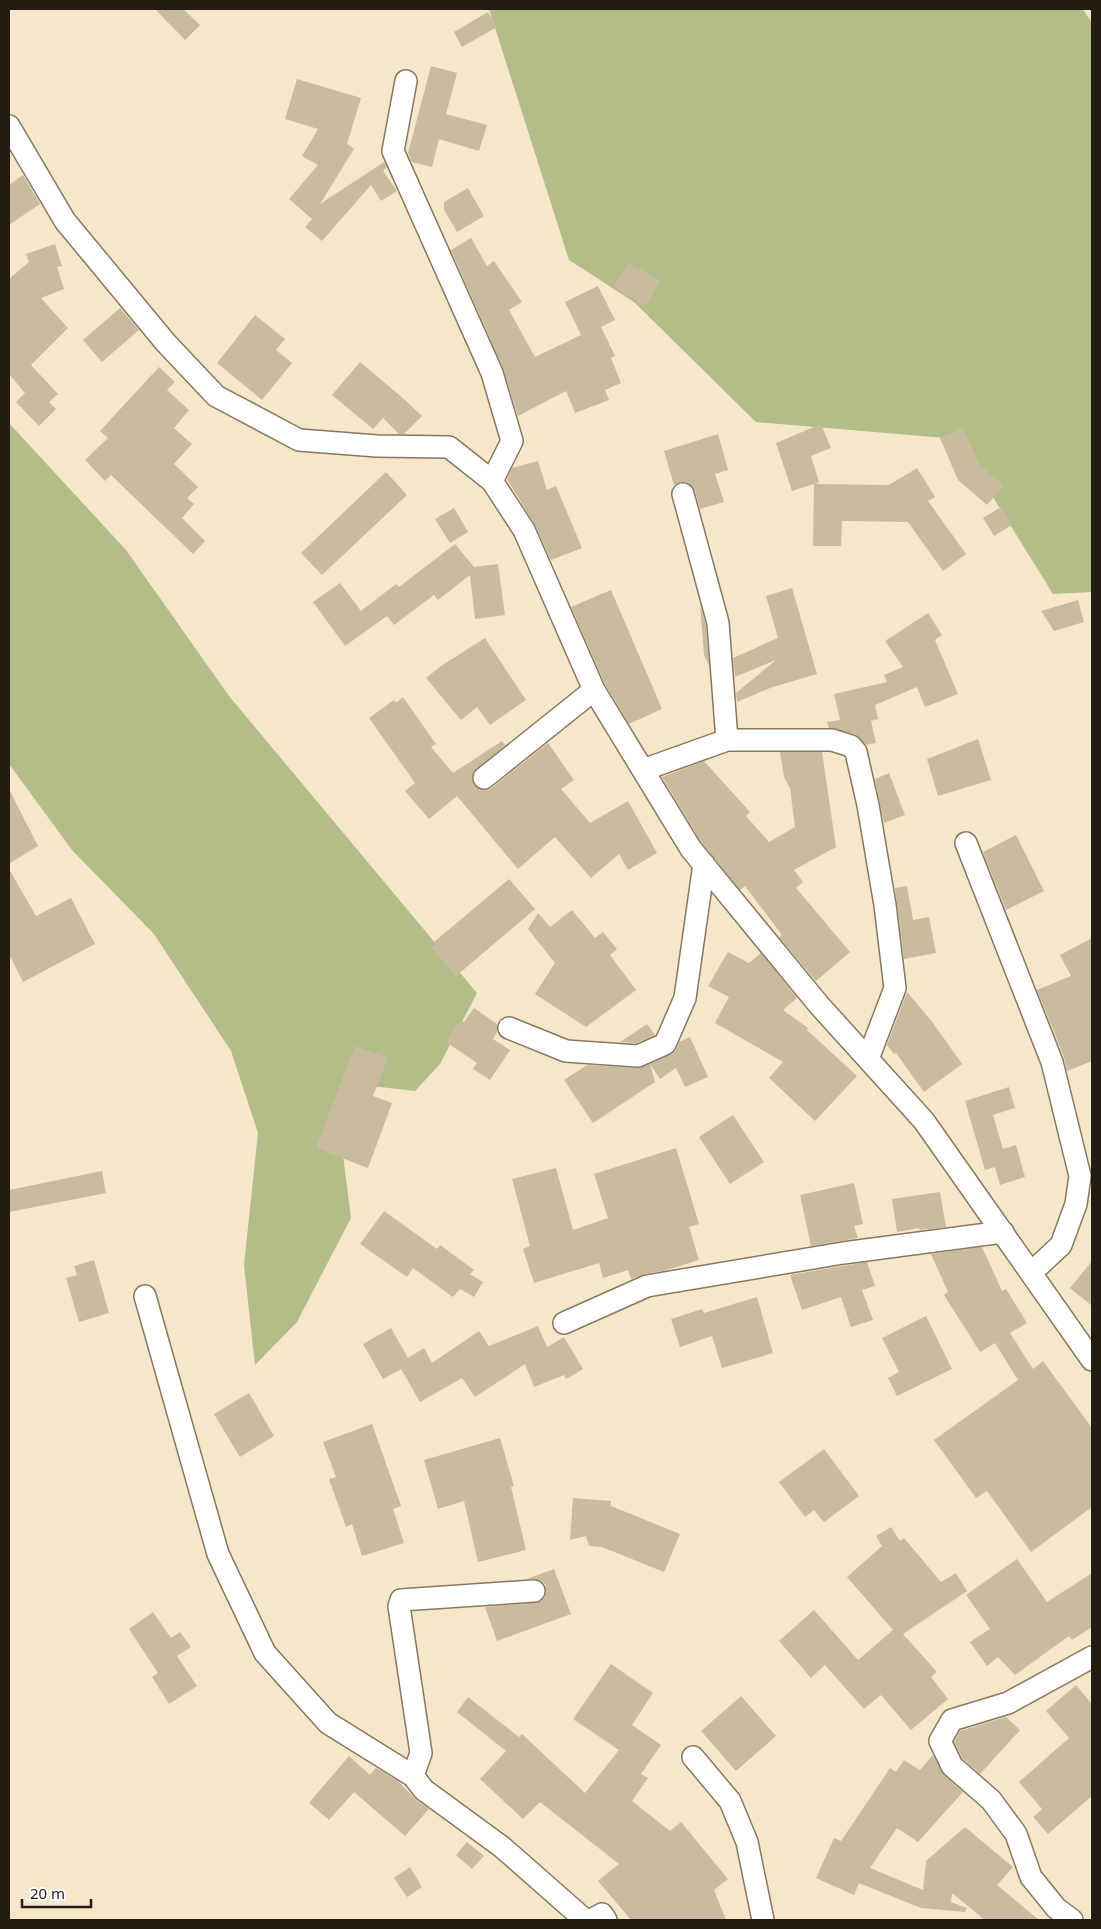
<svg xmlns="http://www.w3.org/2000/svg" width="1101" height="1929" viewBox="0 0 1101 1929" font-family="'Noto Sans',sans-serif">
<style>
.forest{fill:#b3bd88}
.building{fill:#c9bb9f}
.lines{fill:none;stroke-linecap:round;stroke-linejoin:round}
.street-casing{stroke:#87795f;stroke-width:24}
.street{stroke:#fff;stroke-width:21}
</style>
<rect width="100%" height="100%" fill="#f6e7ca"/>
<path class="forest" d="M 489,9 L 1083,9 L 1092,23 L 1092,592 L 1053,594 L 957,439 L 756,422 L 634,302 L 569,260 Z
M 9,423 L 126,550 L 229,696 L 477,993 L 440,1064 L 415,1091 L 371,1086 L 342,1147 L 351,1218 L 297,1322 L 255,1365 L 244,1265 L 258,1133 L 231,1051 L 154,934 L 72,850 L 9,764 Z"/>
<path class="building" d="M 155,9 L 183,9 L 200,25 L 185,40 Z
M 488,12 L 497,27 L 462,47 L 454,32 Z
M 431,66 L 457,73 L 446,114 L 487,125 L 479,151 L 439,139 L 432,167 L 412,162 L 408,153 Z
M 297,79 L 361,98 L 347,144 L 354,149 L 320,204 L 384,162 L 387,167 L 383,171 L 397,191 L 381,201 L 371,185 L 322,241 L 305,227 L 312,219 L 289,199 L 318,165 L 302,156 L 318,129 L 285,119 Z
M 23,175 L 40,204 L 9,225 L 9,185 Z
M 468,188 L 484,216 L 457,232 L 444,210 L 444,202 Z
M 471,238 L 487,266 L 494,261 L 522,302 L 509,310 L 535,357 L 581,335 L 565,302 L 598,286 L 615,320 L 601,327 L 615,356 L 611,358 L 621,383 L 605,390 L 609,400 L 575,413 L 566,391 L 518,416 L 503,368 L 451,250 Z
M 55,244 L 62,266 L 57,267 L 64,289 L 41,298 L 68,328 L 31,365 L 58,394 L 49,402 L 56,409 L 39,426 L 16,402 L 25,393 L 9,374 L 9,279 L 29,262 L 26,254 Z
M 628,262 L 660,281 L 645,306 L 613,287 Z
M 120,308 L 139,330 L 102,362 L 83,340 Z
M 255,315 L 285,339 L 276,350 L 292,363 L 262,400 L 217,363 Z
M 360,362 L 404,399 L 422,416 L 404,434 L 399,434 L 383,418 L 373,429 L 332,395 Z
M 159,367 L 175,382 L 167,390 L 189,410 L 174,428 L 192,444 L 174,464 L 198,487 L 187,498 L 194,504 L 182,518 L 205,541 L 193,554 L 111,475 L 105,481 L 85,460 L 108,438 L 100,431 Z
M 821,424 L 831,448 L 811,456 L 819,482 L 815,484 L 889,485 L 917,468 L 935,497 L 928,501 L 966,554 L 943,571 L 908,522 L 842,521 L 841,546 L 813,546 L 814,484 L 792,491 L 776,443 Z
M 963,428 L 979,464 L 1004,486 L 987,505 L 958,480 L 940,438 Z
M 718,434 L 728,470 L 715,474 L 724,502 L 700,509 L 695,491 L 691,485 L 686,482 L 680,482 L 674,485 L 664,451 Z
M 538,461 L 547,490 L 556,486 L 582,548 L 551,560 L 535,525 L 507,479 L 512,468 Z
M 386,472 L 407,495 L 322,575 L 301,553 Z
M 1001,507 L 1012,525 L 994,536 L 983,518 Z
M 454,508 L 468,532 L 450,543 L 435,519 Z
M 455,544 L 474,567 L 498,564 L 505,615 L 475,619 L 470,575 L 438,600 L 434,595 L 394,625 L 387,616 L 345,646 L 313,602 L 340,583 L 361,611 L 396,584 L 399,587 Z
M 792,588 L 817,674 L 770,688 L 737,702 L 736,693 L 776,660 L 735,677 L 733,658 L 778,638 L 766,596 Z
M 611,590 L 662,709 L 629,724 L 605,684 L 571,607 Z
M 1078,600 L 1084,622 L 1054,631 L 1041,611 Z
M 700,605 L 706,625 L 709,666 L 704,655 Z
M 928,613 L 942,635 L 935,640 L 958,694 L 925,707 L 917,687 L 875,705 L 878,719 L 871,721 L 876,743 L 866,745 L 855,734 L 829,728 L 827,722 L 840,720 L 834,694 L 887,682 L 884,675 L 903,667 L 885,641 Z
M 485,638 L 526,700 L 490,725 L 477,707 L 461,720 L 426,678 L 441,666 Z
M 403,697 L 436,744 L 431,747 L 453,773 L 502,741 L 505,745 L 473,773 L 472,780 L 475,786 L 479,789 L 485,790 L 492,788 L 548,743 L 574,780 L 561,789 L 590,823 L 628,801 L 657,853 L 628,870 L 619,854 L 591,878 L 555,837 L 518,869 L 457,796 L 429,819 L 405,791 L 415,783 L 369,718 L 394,700 L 396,703 Z
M 978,739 L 991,780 L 938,796 L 927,759 Z
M 780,752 L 822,752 L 836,847 L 794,870 L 803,882 L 796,888 L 850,952 L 816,981 L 779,937 L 782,935 L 745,886 L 740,890 L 701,842 L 662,777 L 704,761 L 750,812 L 746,816 L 769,842 L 795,827 L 790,788 L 784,777 Z
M 889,773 L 905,815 L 884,823 L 875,779 Z
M 9,789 L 38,846 L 9,864 Z
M 1016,835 L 1044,891 L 1006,910 L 983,852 Z
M 9,869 L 36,916 L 71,898 L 95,944 L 23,982 L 9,954 Z
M 509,879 L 535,909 L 456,976 L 431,948 L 436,944 L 434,942 Z
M 907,886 L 913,920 L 929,917 L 936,953 L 904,959 L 895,888 Z
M 572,910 L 595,938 L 603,932 L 617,949 L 610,955 L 636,990 L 586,1027 L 535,994 L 555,963 L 528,929 L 538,913 L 550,927 Z
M 1092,938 L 1092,1061 L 1067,1071 L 1064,1057 L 1037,990 L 1071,976 L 1060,955 Z
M 728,952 L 749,963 L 761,953 L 797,998 L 783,1010 L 808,1028 L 807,1030 L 857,1076 L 815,1121 L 769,1078 L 783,1062 L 715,1023 L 729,997 L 708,986 Z
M 907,992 L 933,1023 L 962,1064 L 924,1092 L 896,1053 L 894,1054 L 887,1045 Z
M 474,1008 L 497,1024 L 497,1032 L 493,1039 L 510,1050 L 490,1080 L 473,1069 L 477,1063 L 446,1042 L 461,1020 L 464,1022 Z
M 647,1024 L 655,1035 L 636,1043 L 620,1042 Z
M 690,1037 L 708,1077 L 685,1087 L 676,1068 L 660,1079 L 650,1064 L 670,1055 L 676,1050 L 679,1042 Z
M 355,1046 L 388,1058 L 373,1096 L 392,1103 L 368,1168 L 316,1148 Z
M 650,1064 L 655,1082 L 593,1123 L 564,1080 L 587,1065 L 637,1068 Z
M 1009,1087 L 1015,1108 L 993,1115 L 1003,1149 L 1016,1145 L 1025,1177 L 1000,1185 L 995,1167 L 985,1170 L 965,1101 Z
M 733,1115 L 764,1162 L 730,1184 L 699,1137 Z
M 676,1148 L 699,1224 L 689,1227 L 699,1260 L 667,1270 L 645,1274 L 631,1279 L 628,1270 L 603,1278 L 599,1263 L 534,1283 L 523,1249 L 530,1246 L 512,1179 L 556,1168 L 573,1230 L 608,1218 L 594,1174 Z
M 102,1171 L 106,1193 L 9,1212 L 9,1190 Z
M 854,1183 L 863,1224 L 854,1226 L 858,1238 L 811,1246 L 800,1195 Z
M 940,1192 L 946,1227 L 920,1230 L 919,1228 L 897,1232 L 892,1199 Z
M 384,1211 L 437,1249 L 440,1245 L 474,1270 L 470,1274 L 483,1282 L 474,1297 L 460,1289 L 453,1297 L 413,1268 L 407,1277 L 360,1244 Z
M 982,1247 L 1002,1291 L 1006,1289 L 1027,1323 L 1010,1333 L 1033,1369 L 1043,1361 L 1092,1428 L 1092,1507 L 1031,1552 L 987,1491 L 976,1498 L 934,1440 L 1018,1380 L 995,1343 L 980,1352 L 944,1295 L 948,1292 L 931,1254 Z
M 94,1260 L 109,1313 L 79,1322 L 66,1278 L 77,1275 L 74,1266 Z
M 1092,1261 L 1092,1306 L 1070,1288 Z
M 867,1262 L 875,1286 L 862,1290 L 873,1320 L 851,1327 L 841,1297 L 802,1310 L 790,1275 Z
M 757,1297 L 773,1353 L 722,1368 L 712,1336 L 680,1347 L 671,1319 L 702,1309 L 704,1313 Z
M 926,1316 L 952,1369 L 897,1396 L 888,1378 L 899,1372 L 882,1338 Z
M 538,1326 L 547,1347 L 564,1337 L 583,1369 L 566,1379 L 564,1375 L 534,1387 L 525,1364 L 475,1397 L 462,1378 L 420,1402 L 401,1369 L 383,1379 L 363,1344 L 391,1328 L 408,1358 L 424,1348 L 432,1363 L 479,1331 L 489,1346 Z
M 249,1393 L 274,1436 L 240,1457 L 214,1414 Z
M 372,1424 L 401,1506 L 393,1509 L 404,1543 L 362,1556 L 352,1524 L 346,1527 L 329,1479 L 336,1477 L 323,1442 Z
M 500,1438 L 514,1486 L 511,1487 L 526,1550 L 478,1562 L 464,1501 L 438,1509 L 424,1460 Z
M 824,1449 L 859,1496 L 824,1522 L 814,1510 L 805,1517 L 779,1482 Z
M 573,1498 L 611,1501 L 611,1506 L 680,1534 L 664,1572 L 602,1547 L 589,1546 L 586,1536 L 570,1540 Z
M 891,1527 L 900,1541 L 904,1538 L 941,1582 L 956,1573 L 967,1591 L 903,1634 L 937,1672 L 931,1677 L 948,1699 L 911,1730 L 881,1695 L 864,1709 L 825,1665 L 811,1678 L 779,1641 L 814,1610 L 858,1660 L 893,1630 L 847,1577 L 882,1546 L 876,1536 Z
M 1017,1559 L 1047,1602 L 1092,1573 L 1092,1627 L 1072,1640 L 1069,1636 L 1015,1675 L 998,1657 L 987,1666 L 970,1642 L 990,1629 L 966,1595 Z
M 554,1569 L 571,1614 L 497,1641 L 485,1607 L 541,1602 L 545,1596 L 546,1590 L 545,1584 L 539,1580 L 527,1579 Z
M 153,1612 L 171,1638 L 180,1632 L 191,1647 L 177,1656 L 197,1686 L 169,1704 L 152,1677 L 158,1673 L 129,1629 Z
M 611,1664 L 653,1693 L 632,1725 L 661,1745 L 641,1774 L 648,1778 L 632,1801 L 670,1831 L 681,1822 L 728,1879 L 714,1890 L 726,1920 L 631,1920 L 598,1881 L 619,1864 L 540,1802 L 523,1819 L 480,1779 L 506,1751 L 457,1712 L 468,1697 L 519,1737 L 522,1734 L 585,1793 L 619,1750 L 573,1719 Z
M 1076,1685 L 1092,1704 L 1092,1796 L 1048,1834 L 1033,1817 L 1042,1809 L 1019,1782 L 1069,1738 L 1046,1711 Z
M 741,1696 L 776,1736 L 736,1771 L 701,1731 Z
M 1006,1717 L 1020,1730 L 980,1774 L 962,1758 L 954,1742 L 960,1731 Z
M 933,1755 L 944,1775 L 963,1792 L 918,1842 L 897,1828 L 870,1868 L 923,1890 L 926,1861 L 965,1827 L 1013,1867 L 997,1885 L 1039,1920 L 985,1920 L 952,1893 L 951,1902 L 967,1908 L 965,1912 L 921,1908 L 859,1883 L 854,1895 L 816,1878 L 834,1838 L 841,1841 L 890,1768 L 896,1772 L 904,1760 L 920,1770 Z
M 349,1756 L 370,1775 L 376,1768 L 398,1781 L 416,1800 L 429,1809 L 405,1836 L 354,1792 L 329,1820 L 309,1803 Z
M 467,1842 L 484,1856 L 472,1869 L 456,1855 Z
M 410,1867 L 422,1887 L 407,1897 L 394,1878 Z"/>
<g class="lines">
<g class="street-casing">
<path id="street" d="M 406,81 L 393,151 L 492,373 L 512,441 L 492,481
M 9,126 L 65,221 L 166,343 L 216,396 L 299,440 L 377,446 L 449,447 L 492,481 L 524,530 L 594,690 L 691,849 L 819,1005 L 924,1121 L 1092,1360
M 683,494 L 718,623 L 727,740
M 643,770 L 727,740 L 832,740 L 851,746 L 856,752 L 868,805 L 885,905 L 895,988 L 868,1059
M 484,778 L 594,690
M 966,843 L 1052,1062 L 1080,1176 L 1076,1204 L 1061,1245 L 1031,1273
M 509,1028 L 566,1051 L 638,1056 L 665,1044 L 685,998 L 704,864
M 145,1296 L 218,1554 L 265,1653 L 328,1723 L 413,1776 L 424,1790 L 502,1847 L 585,1920
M 564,1323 L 647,1286 L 843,1253 L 1003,1232
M 693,1757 L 730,1801 L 747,1842 L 763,1920
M 413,1776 L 421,1753 L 399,1606 L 401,1600 L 534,1591
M 591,1920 L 602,1914 L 606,1920
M 1072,1920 L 1056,1908 L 1031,1877 L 1016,1834 L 991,1800 L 952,1766 L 940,1741 L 952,1720 L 1008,1703 L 1092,1657"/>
</g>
<use href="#street" class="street"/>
</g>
<rect width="1101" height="1929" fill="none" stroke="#221c12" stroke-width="20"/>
<path d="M22 1899v8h69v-8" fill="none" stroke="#221c12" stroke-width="2.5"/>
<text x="30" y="1899" font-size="15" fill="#221c12" stroke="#ffffff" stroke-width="4" paint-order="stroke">20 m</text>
</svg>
